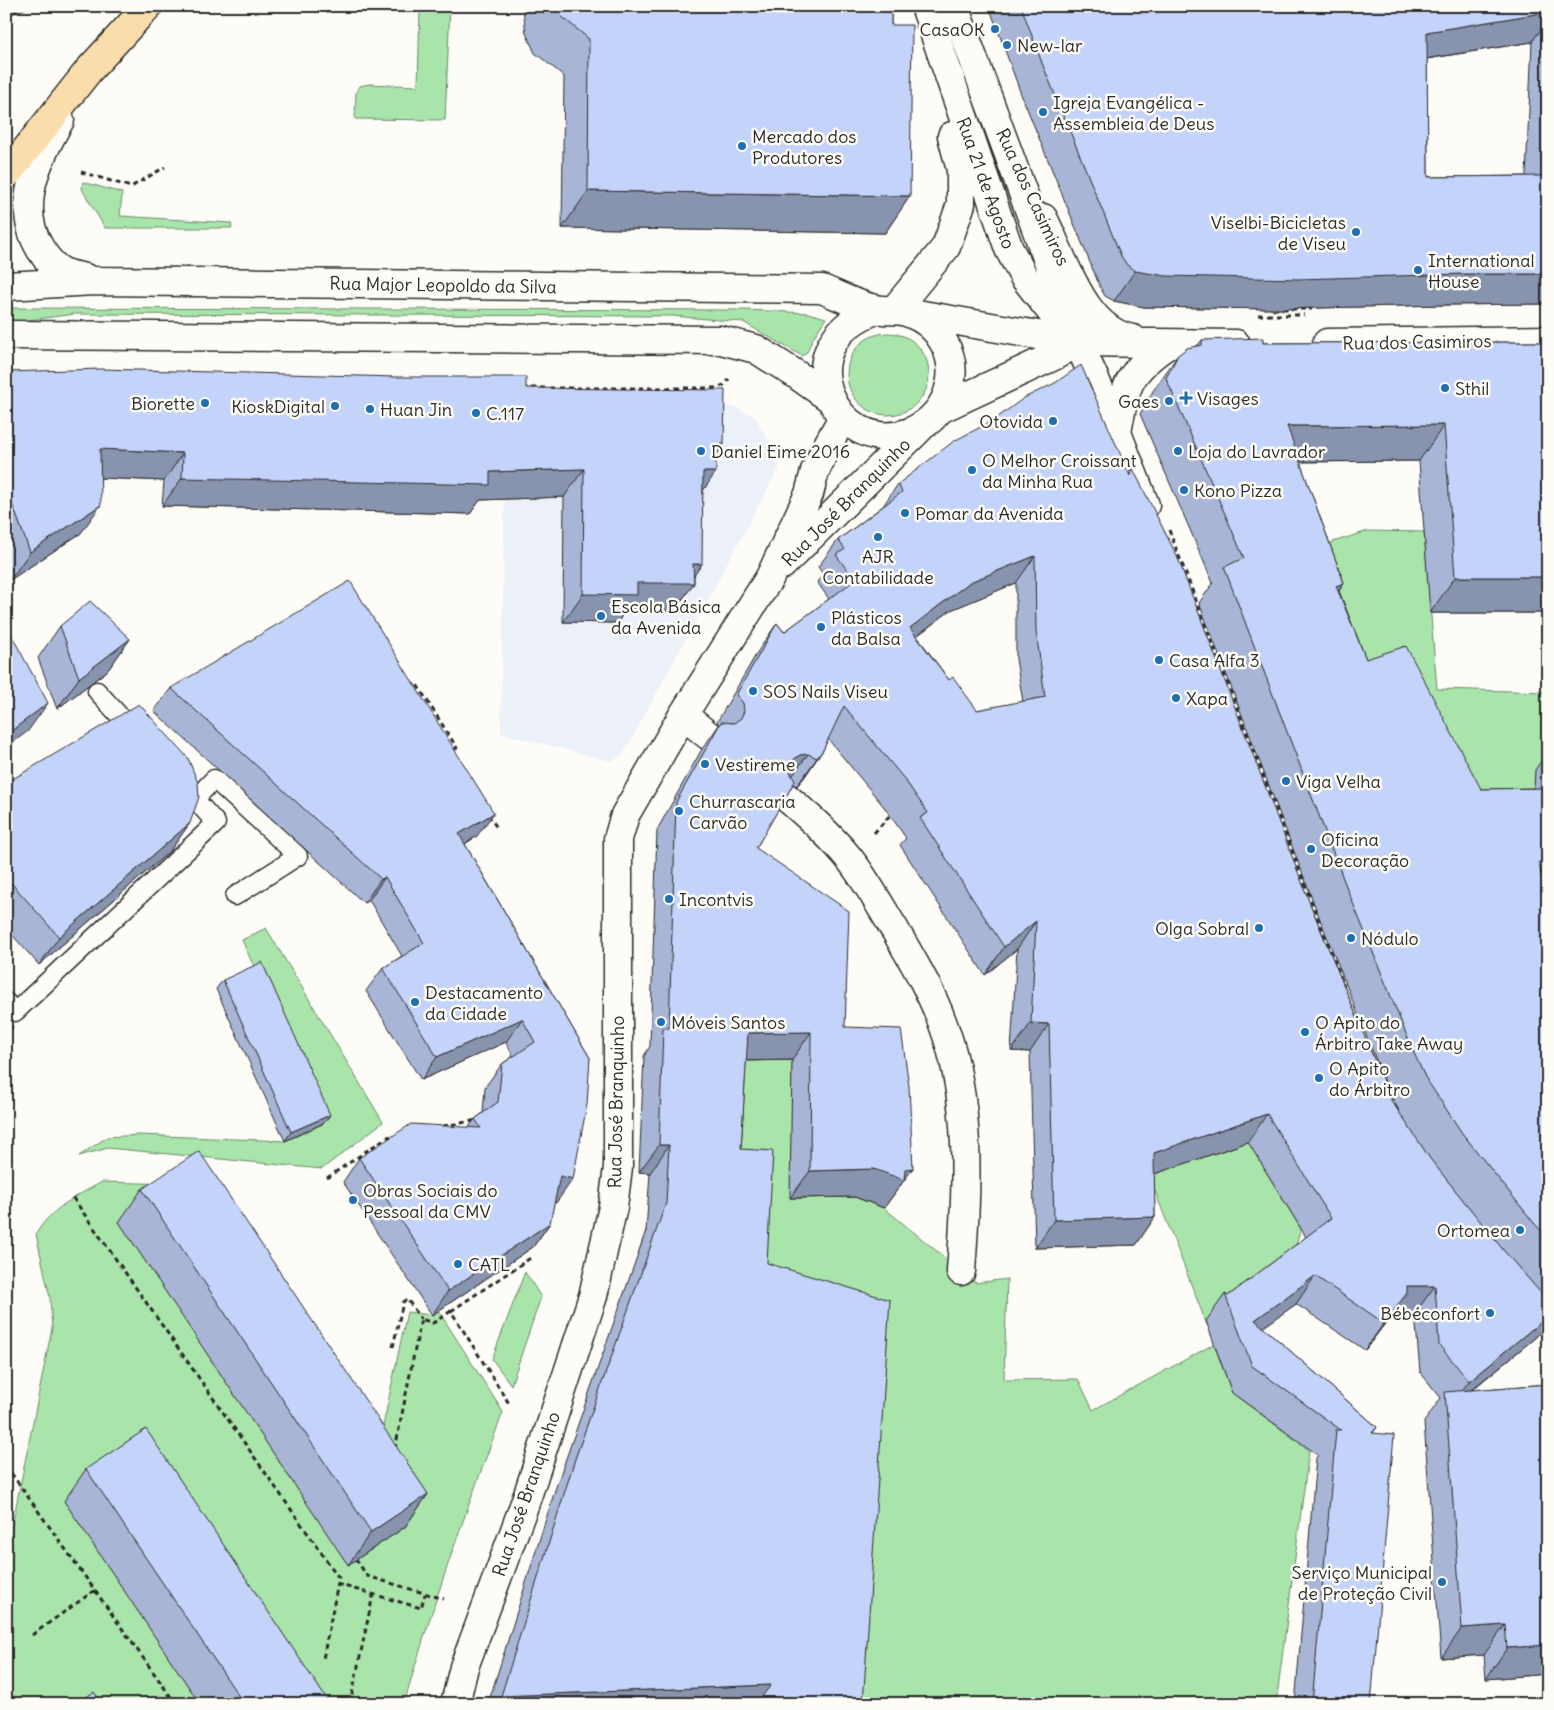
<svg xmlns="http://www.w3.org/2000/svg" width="1554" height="1710" viewBox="0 0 1554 1710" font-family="Delius,sans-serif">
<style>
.built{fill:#ecf0f8}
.green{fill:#a9e5aa;stroke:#6a886a}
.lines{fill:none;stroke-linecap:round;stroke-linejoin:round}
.service-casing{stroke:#2b2b2b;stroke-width:21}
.minor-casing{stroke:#2b2b2b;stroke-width:31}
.tertiary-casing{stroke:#2b2b2b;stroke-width:31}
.primary-casing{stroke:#2b2b2b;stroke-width:31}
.path{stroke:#2b2b2b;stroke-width:3;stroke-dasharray:5 4;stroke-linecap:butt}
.service{stroke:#fdfcf7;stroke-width:18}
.minor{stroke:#fdfcf7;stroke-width:28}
.tertiary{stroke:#fdfcf7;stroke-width:28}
.primary{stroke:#f9deab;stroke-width:28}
.wall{fill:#a8b5d6;stroke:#2b2b2b;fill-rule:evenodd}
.shaded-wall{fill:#8894ae;stroke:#2b2b2b}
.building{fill:#c3d3f9;stroke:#2b2b2b;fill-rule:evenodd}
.poi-dot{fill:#1f6fb2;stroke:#fdfcf7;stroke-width:2}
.labels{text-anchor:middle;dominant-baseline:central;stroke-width:5;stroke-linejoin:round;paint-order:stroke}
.poi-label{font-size:18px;fill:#2b2b2b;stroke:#fdfcf7;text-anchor:start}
.street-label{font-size:18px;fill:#2b2b2b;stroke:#fdfcf7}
</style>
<rect width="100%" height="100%" fill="#fdfcf7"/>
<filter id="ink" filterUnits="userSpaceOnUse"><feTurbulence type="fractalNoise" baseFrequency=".02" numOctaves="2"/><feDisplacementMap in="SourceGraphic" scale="10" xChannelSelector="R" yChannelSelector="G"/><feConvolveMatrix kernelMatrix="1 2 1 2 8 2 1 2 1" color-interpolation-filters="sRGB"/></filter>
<g filter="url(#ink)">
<path class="built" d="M 506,405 L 736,407 L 755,417 L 775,451 L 779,468 L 625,751 L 618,758 L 610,761 L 501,733 Z"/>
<path class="green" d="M 420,6 L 450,6 L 445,120 L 355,119 L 356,93 L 360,86 L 369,84 L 418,86 Z
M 83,182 L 122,193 L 120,216 L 231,223 L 232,228 L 105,228 L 82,189 Z
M 6,308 L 746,310 L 808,313 L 826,318 L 813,338 L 807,352 L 802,356 L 743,322 L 672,316 L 75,314 L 6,323 Z
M847 374a41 41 0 1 1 82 0a41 41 0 1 1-82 0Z
M 1368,531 L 1424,532 L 1437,689 L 1548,692 L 1548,770 L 1533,825 L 1474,825 L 1295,554 Z
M 266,928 L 383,1122 L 322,1169 L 108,1148 L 79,1156 L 107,1137 L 139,1135 L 285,1141 L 324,1123 L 242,940 Z
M 792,1060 L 791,1198 L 855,1197 L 884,1208 L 976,1283 L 1007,1279 L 1004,1380 L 1078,1379 L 1093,1410 L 1214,1344 L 1232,1393 L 1309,1450 L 1276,1704 L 845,1704 L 638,1254 L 646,1230 L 702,1233 L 723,1176 L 729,1061 Z
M 1253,1140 L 1264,1168 L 1301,1229 L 1291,1261 L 1207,1325 L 1149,1176 Z
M 102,1182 L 176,1184 L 375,1464 L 407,1312 L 431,1315 L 438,1310 L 503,1412 C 467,1508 432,1605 404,1704 L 6,1704 L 6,1556 L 52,1328 L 50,1298 L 36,1234 C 50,1209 78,1195 102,1182 Z
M 525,1272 L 541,1297 L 511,1385 L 492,1359 Z"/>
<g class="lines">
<g class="service-casing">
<path id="service" d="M 97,691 L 135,733
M 195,799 L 214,779 L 298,856 L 235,896
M 6,1002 L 15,1012 L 216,823 L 181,784"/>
</g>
<g class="minor-casing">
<path id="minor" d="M 1043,218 C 1064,258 1083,331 1133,339
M 1078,342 L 1236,344
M 1327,343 L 1548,340
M 1117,432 C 1126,386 1126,373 1167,345
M 683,715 L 709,736
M 786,797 C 808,816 830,835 848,857 C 866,879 880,906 895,930 C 913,961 931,991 943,1024 C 972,1101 967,1191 961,1271"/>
</g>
<g class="tertiary-casing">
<path id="tertiary" d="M 925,6 L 1009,249 L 1024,277 L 1067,332
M 954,6 L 1078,342 L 1106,404 L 1145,505
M 60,120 C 37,160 14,207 41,250 C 46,258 53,267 63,272 C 70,275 78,276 85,278
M 6,286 L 94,281 L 822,289 C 839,296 858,306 876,309 C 887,312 898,308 909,313 C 939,323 957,355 950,385 C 945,408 931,423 910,432 C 836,460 780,344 876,310
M 895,309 L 946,247 L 961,204 L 961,170 L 952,136
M 917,314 L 1078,342
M 6,335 L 721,340 L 756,349 L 797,375 L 831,399
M 940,409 L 1056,355 L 1078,342
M 782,565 L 920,428
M 455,1704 L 464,1667 L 525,1503 L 593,1296 L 613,1207 L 618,1167 L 618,839 L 625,815 L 683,715 L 770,577 L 809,494 L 815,471 L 825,450 L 843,417"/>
</g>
<g class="primary-casing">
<path id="primary" d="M 6,175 L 89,70 L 148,6"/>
</g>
<path class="path" d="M 81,172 L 131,187 L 165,167
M 1273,309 L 1312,309
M 1258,315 L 1304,315
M 522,388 L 716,388 L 724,385 L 729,379
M 1169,530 L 1344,986
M 411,687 L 416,683 L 457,748 L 451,751
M 488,815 L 498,829
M 874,833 L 892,813
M 1376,1063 L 1394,1100
M 443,1126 L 478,1120
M 327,1178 L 387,1137 L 395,1136
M 73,1198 L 339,1578 L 323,1659
M 451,1311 L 532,1257
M 393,1347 L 403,1302 L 407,1299 L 421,1319
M 395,1449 L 421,1319 L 433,1323 L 451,1311 L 510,1405
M 6,1466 L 176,1704
M 356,1559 L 367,1576 L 444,1599
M 337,1584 L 421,1608 L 425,1594
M 32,1635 L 95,1590
M 350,1704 L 373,1595"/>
<use href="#service" class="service"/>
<use href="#minor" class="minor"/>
<use href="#tertiary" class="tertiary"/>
<use href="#primary" class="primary"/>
</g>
<path class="wall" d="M 494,6 L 891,6 L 891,25 L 910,196 L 885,233 L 562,228 L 564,76 L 535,53 L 526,33 L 523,9 Z
M 989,6 L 1548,6 L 1548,304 L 1442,305 L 1277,309 L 1144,307 L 1114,301 L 1105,296 L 1100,287 L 1021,94 ZM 1532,42 L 1526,176 L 1428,177 L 1427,59 Z
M 1202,340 L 1263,343 L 1548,342 L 1548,613 L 1430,613 L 1419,461 L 1300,462 L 1344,583 L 1339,591 L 1366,659 L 1481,789 L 1534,788 L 1535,770 L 1548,751 L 1548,890 L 1543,891 L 1547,911 L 1548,913 L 1548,1321 L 1536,1337 L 1472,1390 L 1548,1384 L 1548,1674 L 1486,1679 L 1484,1655 L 1441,1658 L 1424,1422 L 1441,1398 L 1420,1372 L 1415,1313 L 1393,1313 L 1365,1350 L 1296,1304 L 1263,1327 L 1377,1427 L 1373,1433 L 1371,1704 L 1295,1704 L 1316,1458 L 1318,1455 L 1232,1393 L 1206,1321 L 1225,1294 L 1228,1296 L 1306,1237 L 1248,1142 L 1154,1174 L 1155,1217 L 1136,1245 L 1035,1248 L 1030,1052 L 1011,1051 L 1017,949 L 985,975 L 900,845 L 906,838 L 885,808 L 828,739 L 823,750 L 797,786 L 793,784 L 756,848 L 845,1027 L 913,1168 L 884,1208 L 855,1197 L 790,1198 L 792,1060 L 746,1061 L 741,1149 L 863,1704 L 488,1704 L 556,1487 L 646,1231 L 650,1173 L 639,1172 L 644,1056 L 650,1046 L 657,830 L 702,749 L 719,725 L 717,722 L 758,651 L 777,623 L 784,632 L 829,599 L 817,582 L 823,574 L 818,567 L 838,540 L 883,506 L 898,484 L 1128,473 L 1132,467 L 1311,906 L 1391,1100 L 1399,1111 L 1387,1087 L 1321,922 L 1199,603 L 1213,583 L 1140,414 L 1153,391 L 1178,355 L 1197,346 ZM 1016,583 L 1016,659 L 1023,702 L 977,710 L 949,680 L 917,636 L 951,610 Z
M 6,372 L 526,388 L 724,444 L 716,456 L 703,491 L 694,576 L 694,583 L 674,611 L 625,611 L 617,623 L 563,622 L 564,497 L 480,500 L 470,514 L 162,506 L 164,481 L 101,478 L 81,533 L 10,580 L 6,570 Z
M 60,626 L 130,639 L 108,670 L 57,709 L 38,658 Z
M 171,688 L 477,836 L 465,844 L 590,1058 L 556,1203 L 554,1202 L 550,1223 L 533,1247 L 432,1315 L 343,1182 L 359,1158 L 469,1127 L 475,1119 L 483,1113 L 485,1087 L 502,1064 L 513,1056 L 506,1042 L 421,1080 L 366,991 L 383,968 L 402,956 L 369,900 L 364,903 L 154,711 Z
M 6,783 L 190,823 L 170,851 L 39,965 L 6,928 Z
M 223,980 L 324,1123 L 285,1141 L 216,989 Z
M 142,1189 L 428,1494 L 405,1527 L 348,1565 L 119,1222 Z
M 86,1469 L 330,1704 L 200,1704 L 64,1501 Z"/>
<path class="shaded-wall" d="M 13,6 L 32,6 L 12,14 L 6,19 Z
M 494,6 L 526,6 L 523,9 Z
M 1548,12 L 1548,19 L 1532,42 L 1405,62 L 1427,32 Z
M 588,191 L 910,196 L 885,233 L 562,228 Z
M 1135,271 L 1463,274 L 1548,274 L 1548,304 L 1442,305 L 1277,309 L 1144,307 L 1114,301 Z
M 1444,425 L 1419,461 L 1261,462 L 1287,426 Z
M 716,444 L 724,444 L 705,472 Z
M 100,449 L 183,453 L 164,481 L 80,477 Z
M 584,469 L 564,497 L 480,500 L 470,514 L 162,506 L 182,478 L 490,472 Z
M 703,472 L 716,472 L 696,501 Z
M 101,505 L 81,533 L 10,580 L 30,552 Z
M 1035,556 L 1016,583 L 951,610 L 891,655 L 910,628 L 970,582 Z
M 693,564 L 702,564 L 689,583 L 694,583 L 674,611 L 625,611 L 617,623 L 563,622 L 583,594 L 637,583 Z
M 1455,577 L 1548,577 L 1548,613 L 1430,613 Z
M 1344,583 L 1319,620 L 1336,586 Z
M 130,639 L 108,670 L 57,709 L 79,678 Z
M 48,703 L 28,731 L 6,748 L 6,735 Z
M 823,750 L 804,778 L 797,786 L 817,758 Z
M 808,754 L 788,782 L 780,782 L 793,760 L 800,755 Z
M 494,813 L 477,836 L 443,858 L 459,834 Z
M 190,823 L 170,851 L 39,965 L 59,937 Z
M 1548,860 L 1548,890 L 1513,899 L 1539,862 Z
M 385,877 L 369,900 L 364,903 L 381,879 Z
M 1036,921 L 1017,949 L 985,975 L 1004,947 Z
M 522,1019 L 506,1042 L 421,1080 L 437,1057 Z
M 1031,1023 L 1049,1024 L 1030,1052 L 1011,1051 Z
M 13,1027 L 6,1037 L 6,1033 Z
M 811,1032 L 792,1060 L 729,1061 L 748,1033 Z
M 1267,1114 L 1248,1142 L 1134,1181 L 1154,1153 Z
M 330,1115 L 324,1123 L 285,1141 L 291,1132 Z
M 659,1145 L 669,1145 L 650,1173 L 639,1172 Z
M 913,1168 L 884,1208 L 855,1197 L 790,1198 L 810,1171 Z
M 560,1176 L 573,1179 L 556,1203 L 543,1200 Z
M 1155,1217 L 1136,1245 L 1035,1248 L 1054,1220 Z
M 550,1223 L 533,1247 L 432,1315 L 448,1291 Z
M 1315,1276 L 1296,1304 L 1243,1342 L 1255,1320 Z
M 1407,1286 L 1435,1286 L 1415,1313 L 1393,1313 L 1365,1350 L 1384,1323 Z
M 1548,1316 L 1548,1321 L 1536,1337 L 1449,1408 L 1469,1381 Z
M 428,1494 L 405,1527 L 348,1565 L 371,1532 Z
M 1505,1625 L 1484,1655 L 1441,1658 L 1462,1628 Z
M 1548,1645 L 1548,1674 L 1486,1679 L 1507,1648 Z
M 771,1685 L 758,1704 L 496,1704 L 501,1696 Z"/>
<path class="building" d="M 6,6 L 15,6 L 6,22 Z
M 557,6 L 891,6 L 891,25 L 912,25 L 910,196 L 588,191 L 589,39 L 561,16 Z
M 1021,6 L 1548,6 L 1548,12 L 1427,32 L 1428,177 L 1546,176 L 1548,142 L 1548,274 L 1463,274 L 1298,279 L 1166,276 L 1135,271 L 1127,265 L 1121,256 L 1042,63 Z
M 1263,338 L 1263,343 L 1548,342 L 1548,577 L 1455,577 L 1444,425 L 1287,426 L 1344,583 L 1336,586 L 1366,659 L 1406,646 L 1481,789 L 1548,788 L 1548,860 L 1539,862 L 1547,911 L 1548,913 L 1548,1238 L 1534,1223 L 1462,1133 L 1425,1077 L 1413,1051 L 1346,886 L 1224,567 L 1244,558 L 1166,378 L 1178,355 L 1187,348 L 1202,345 L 1202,340 Z
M 1081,365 L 1130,476 L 1132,467 L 1177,556 L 1311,906 L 1391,1100 L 1431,1160 L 1504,1251 L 1548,1301 L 1548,1316 L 1469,1381 L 1439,1345 L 1435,1286 L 1407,1286 L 1407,1293 L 1384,1323 L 1315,1276 L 1255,1320 L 1377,1427 L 1372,1433 L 1394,1435 L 1371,1704 L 1312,1704 L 1336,1430 L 1341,1430 L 1252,1366 L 1225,1294 L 1228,1296 L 1331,1218 L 1267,1114 L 1154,1153 L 1155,1217 L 1054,1220 L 1049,1024 L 1031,1023 L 1036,921 L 1004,947 L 920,818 L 928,813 L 905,780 L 844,706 L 823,750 L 817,758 L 808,754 L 800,755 L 793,760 L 790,767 L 791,774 L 795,781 L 756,848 L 849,911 L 845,1027 L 901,1029 L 909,1086 L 913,1168 L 905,1169 L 904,1180 L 874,1169 L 810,1171 L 811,1032 L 748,1033 L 741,1149 L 773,1151 L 767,1263 L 890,1300 L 863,1704 L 756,1704 L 771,1685 L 501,1696 L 575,1459 L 666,1203 L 669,1145 L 659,1145 L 663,1028 L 669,1028 L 676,802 L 721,722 L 734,723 L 741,718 L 744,711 L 743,703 L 736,695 L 777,623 L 784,632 L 855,580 L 836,555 L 845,549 L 838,540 L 902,492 L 898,484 L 954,441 L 994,420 L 1024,398 L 1055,383 ZM 1035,556 L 1036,631 L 1045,697 L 977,710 L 953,677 L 949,680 L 910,628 L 970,582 Z
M 101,369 L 396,377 L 526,377 L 526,388 L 725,390 L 724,444 L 716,444 L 716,472 L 703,472 L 702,564 L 693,564 L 694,583 L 637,583 L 637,595 L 583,594 L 584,469 L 490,472 L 490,485 L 182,478 L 183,453 L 100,449 L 101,505 L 30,552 L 6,487 L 6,372 Z
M 350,581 L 494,813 L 459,834 L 590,1058 L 587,1104 L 573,1179 L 560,1176 L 550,1223 L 448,1291 L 359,1158 L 411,1124 L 481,1128 L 475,1119 L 498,1102 L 502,1064 L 535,1042 L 522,1019 L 437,1057 L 383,968 L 424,943 L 385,877 L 381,879 L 171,688 Z
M 90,601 L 130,639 L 79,678 L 60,626 Z
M 6,625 L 48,703 L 6,735 Z
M 139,704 L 188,758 L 198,783 L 199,797 L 190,823 L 59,937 L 6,877 L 6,783 Z
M 262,962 L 330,1115 L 291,1132 L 223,980 Z
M 6,1019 L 13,1027 L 6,1033 Z
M 199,1151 L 428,1494 L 371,1532 L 142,1189 Z
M 1548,1384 L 1548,1645 L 1507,1648 L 1505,1625 L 1462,1628 L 1445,1392 Z
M 146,1429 L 330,1704 L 244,1704 L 86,1469 Z
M 94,1692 L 102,1704 L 76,1704 Z"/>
</g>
<g class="poi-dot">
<circle cx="995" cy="29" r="5"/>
<circle cx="1007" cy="45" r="5"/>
<circle cx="1043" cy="112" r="5"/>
<circle cx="742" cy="146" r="5"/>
<circle cx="1356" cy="232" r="5"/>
<circle cx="1418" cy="270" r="5"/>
<circle cx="1445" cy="388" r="5"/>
<path d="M1183.5 390.5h5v5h5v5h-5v5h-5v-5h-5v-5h5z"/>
<circle cx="1169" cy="401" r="5"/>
<circle cx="205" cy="403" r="5"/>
<circle cx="335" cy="406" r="5"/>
<circle cx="370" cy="409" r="5"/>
<circle cx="476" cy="413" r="5"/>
<circle cx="1053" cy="421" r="5"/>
<circle cx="701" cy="451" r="5"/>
<circle cx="1178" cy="451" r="5"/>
<circle cx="972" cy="470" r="5"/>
<circle cx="1184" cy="490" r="5"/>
<circle cx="905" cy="513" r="5"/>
<circle cx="878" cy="537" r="5"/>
<circle cx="601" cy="616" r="5"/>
<circle cx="821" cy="627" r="5"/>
<circle cx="1159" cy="660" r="5"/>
<circle cx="753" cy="691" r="5"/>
<circle cx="1176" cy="698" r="5"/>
<circle cx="705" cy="764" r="5"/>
<circle cx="1286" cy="781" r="5"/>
<circle cx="679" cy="811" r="5"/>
<circle cx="1311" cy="849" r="5"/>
<circle cx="669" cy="899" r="5"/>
<circle cx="1259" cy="928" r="5"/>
<circle cx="1351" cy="938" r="5"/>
<circle cx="415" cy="1002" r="5"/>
<circle cx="661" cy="1022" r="5"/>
<circle cx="1305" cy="1032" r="5"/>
<circle cx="1319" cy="1078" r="5"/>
<circle cx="353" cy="1200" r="5"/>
<circle cx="1520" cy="1230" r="5"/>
<circle cx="458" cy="1264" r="5"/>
<circle cx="1490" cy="1313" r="5"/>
<circle cx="1442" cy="1582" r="5"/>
</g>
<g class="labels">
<g class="poi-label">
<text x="985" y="29" text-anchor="end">CasaOK</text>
<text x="1017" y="45">New-lar</text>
<text x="1053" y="102">Igreja Evangélica -<tspan x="1053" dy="21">Assembleia de Deus</tspan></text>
<text x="752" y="136">Mercado dos<tspan x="752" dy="21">Produtores</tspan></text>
<text x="1346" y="222" text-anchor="end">Viselbi-Bicicletas<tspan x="1346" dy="21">de Viseu</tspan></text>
<text x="1428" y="260">International<tspan x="1428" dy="21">House</tspan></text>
<text x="1455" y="388">Sthil</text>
<text x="1197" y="398">Visages</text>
<text x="1159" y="401" text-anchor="end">Gaes</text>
<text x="195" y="403" text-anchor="end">Biorette</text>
<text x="325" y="406" text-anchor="end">KioskDigital</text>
<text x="380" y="409">Huan Jin</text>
<text x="486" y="413">C.117</text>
<text x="1043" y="421" text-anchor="end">Otovida</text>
<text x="711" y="451">Daniel Eime 2016</text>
<text x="1188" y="451">Loja do Lavrador</text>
<text x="982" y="460">O Melhor Croissant<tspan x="982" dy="21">da Minha Rua</tspan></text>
<text x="1194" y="490">Kono Pizza</text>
<text x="915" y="513">Pomar da Avenida</text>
<text x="878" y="556" text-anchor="middle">AJR<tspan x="878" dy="21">Contabilidade</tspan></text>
<text x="611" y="606">Escola Básica<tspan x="611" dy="21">da Avenida</tspan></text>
<text x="831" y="617">Plásticos<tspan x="831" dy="21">da Balsa</tspan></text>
<text x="1169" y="660">Casa Alfa 3</text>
<text x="763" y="691">SOS Nails Viseu</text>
<text x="1186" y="698">Xapa</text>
<text x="715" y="764">Vestireme</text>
<text x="1296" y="781">Viga Velha</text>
<text x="689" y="801">Churrascaria<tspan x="689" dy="21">Carvão</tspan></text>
<text x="1321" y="839">Oficina<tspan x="1321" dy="21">Decoração</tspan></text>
<text x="679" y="899">Incontvis</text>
<text x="1249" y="928" text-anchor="end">Olga Sobral</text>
<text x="1361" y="938">Nódulo</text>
<text x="425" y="992">Destacamento<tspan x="425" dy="21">da Cidade</tspan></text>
<text x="671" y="1022">Móveis Santos</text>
<text x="1315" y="1022">O Apito do<tspan x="1315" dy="21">Árbitro Take Away</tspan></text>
<text x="1329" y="1068">O Apito<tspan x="1329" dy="21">do Árbitro</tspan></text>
<text x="363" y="1190">Obras Sociais do<tspan x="363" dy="21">Pessoal da CMV</tspan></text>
<text x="1510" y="1230" text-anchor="end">Ortomea</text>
<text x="468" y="1264">CATL</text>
<text x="1480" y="1313" text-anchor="end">Bébéconfort</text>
<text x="1432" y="1572" text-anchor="end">Serviço Municipal<tspan x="1432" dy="21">de Proteção Civil</tspan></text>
</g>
<g class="street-label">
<text transform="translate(986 183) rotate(70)">Rua 21 de Agosto</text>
<text transform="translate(1033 197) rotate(65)">Rua dos Casimiros</text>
<text transform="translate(443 285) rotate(1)">Rua Major Leopoldo da Silva</text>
<text transform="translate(1417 342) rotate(-1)">Rua dos Casimiros</text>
<text transform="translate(846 502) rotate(-45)">Rua José Branquinho</text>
<text transform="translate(616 1102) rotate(-89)">Rua José Branquinho</text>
<text transform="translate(526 1494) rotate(-71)">Rua José Branquinho</text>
</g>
</g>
<rect width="1554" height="1710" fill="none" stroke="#fdfcf7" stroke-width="25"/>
<rect x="12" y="12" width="1529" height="1685" fill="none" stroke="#2b2b2b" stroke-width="2" filter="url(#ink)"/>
</svg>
